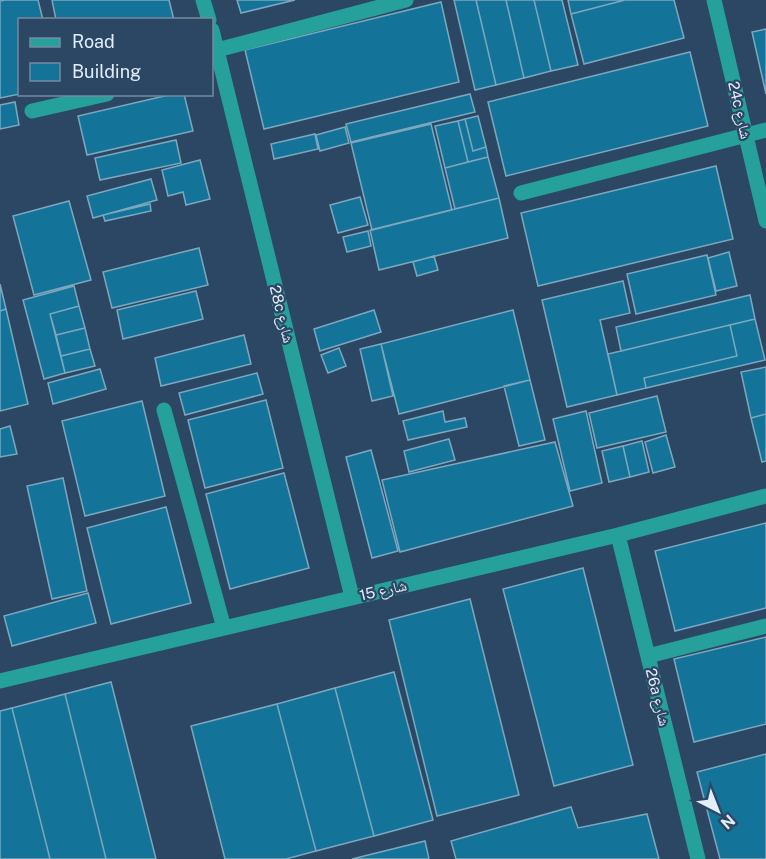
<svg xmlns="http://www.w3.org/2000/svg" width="766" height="859" viewBox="0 0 766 859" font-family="'Public Sans','Noto Naskh Arabic',sans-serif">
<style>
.building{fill:#137398;stroke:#7ca8bf;stroke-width:1.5}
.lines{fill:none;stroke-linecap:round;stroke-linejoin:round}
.minor{stroke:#26a09b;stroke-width:15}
.labels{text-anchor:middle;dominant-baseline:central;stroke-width:4.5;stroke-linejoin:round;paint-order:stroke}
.street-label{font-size:15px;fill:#e2eefc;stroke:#2c4763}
</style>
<rect width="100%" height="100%" fill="#2c4763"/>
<path class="building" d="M 5,0 L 38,0 L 43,20 L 20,20 L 20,94 L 0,98 L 0,1 Z
M 52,0 L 169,0 L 174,20 L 56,20 Z
M 237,0 L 295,0 L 241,13 Z
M 454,0 L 476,0 L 496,85 L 475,90 Z
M 476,0 L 506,0 L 524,78 L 496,85 Z
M 506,0 L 534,0 L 551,71 L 524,78 Z
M 534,0 L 562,0 L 578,65 L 551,71 Z
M 568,0 L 625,0 L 571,14 Z
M 625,0 L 674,0 L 684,38 L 584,64 L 571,14 Z
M 441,2 L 459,82 L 264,129 L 245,50 Z
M 766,29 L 766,94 L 752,32 Z
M 690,52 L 708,126 L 506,176 L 488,102 Z
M 173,94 L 184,94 L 193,131 L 87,155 L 78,116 Z
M 470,94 L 475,112 L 351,142 L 346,124 Z
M 15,102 L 19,125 L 0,129 L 0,105 Z
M 478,116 L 486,147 L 473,151 L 465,119 Z
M 465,119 L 473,151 L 486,147 L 488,157 L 468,162 L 458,121 Z
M 458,121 L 468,162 L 445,168 L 435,126 Z
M 431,124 L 452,210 L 372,230 L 351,143 Z
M 345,127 L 349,143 L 320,151 L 316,135 Z
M 315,134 L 318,149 L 274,159 L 271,144 Z
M 176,140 L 181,163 L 100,180 L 95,158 Z
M 488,157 L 499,198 L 455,209 L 445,168 Z
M 200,160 L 210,199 L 186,205 L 183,192 L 168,196 L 162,170 Z
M 716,166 L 733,239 L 538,286 L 521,213 Z
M 151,179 L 157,200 L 93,218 L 87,196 Z
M 360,197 L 368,225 L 338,233 L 330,205 Z
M 499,198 L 508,238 L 379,270 L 370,230 Z
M 69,201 L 91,280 L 34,295 L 13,216 Z
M 150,204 L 151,211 L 105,221 L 103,215 Z
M 368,231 L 371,246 L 347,252 L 343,237 Z
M 199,248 L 208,285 L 112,308 L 103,272 Z
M 729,252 L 737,286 L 716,291 L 708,258 Z
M 707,255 L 716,295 L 636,314 L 627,274 Z
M 434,256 L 438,270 L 417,276 L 413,262 Z
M 623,281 L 630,313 L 600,320 L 617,395 L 567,407 L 542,300 Z
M 0,284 L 6,309 L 0,311 Z
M 74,286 L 79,306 L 50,314 L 65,373 L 44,379 L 23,300 Z
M 196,291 L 203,319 L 123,339 L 117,310 Z
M 750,295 L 755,319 L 621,351 L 616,327 Z
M 79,306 L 85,328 L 56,335 L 50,314 Z
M 6,309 L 28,404 L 0,411 L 0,311 Z
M 374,310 L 381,332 L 320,351 L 314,329 Z
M 513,310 L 530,380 L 399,414 L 381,344 Z
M 755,319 L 765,360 L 646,388 L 644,378 L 737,356 L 730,325 Z
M 730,325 L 737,356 L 644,378 L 646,388 L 617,395 L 608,354 Z
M 85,328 L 90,349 L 61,356 L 56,335 Z
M 244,335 L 251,364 L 161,386 L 155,358 Z
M 381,344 L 393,396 L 372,401 L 360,349 Z
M 339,348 L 346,366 L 328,373 L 321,355 Z
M 90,349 L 95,366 L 65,373 L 61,356 Z
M 766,367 L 766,414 L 751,418 L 741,372 Z
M 100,369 L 106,389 L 53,404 L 48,383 Z
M 257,373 L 263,394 L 185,415 L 179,393 Z
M 530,380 L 545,440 L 519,446 L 504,386 Z
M 657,396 L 666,432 L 597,448 L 589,413 Z
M 266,400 L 283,468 L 205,488 L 188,420 Z
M 142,401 L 165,496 L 85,516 L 62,421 Z
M 443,411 L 445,422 L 465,418 L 467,427 L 408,440 L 403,421 Z
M 586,411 L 602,483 L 570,491 L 553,419 Z
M 766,414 L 766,461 L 762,462 L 751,418 Z
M 10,426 L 17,454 L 0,457 L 0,429 Z
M 666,435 L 675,467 L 653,473 L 645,442 Z
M 449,439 L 455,460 L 409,472 L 404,451 Z
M 642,441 L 649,472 L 630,477 L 623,446 Z
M 555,442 L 573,506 L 400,552 L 382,480 Z
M 623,446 L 630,477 L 609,482 L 602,451 Z
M 371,450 L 398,551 L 372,558 L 346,457 Z
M 284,473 L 309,568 L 230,589 L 206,494 Z
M 63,478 L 87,591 L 52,599 L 27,486 Z
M 166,507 L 191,603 L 111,624 L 87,528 Z
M 766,523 L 766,608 L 675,631 L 655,551 Z
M 583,568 L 633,765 L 554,786 L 503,589 Z
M 88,593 L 96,623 L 12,646 L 4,616 Z
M 470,599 L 519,795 L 437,816 L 389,620 Z
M 766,637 L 766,724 L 694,742 L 674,659 Z
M 394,672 L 433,820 L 374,836 L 335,688 Z
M 111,682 L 156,859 L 106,859 L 65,694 Z
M 335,688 L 374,836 L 316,851 L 277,704 Z
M 65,694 L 106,859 L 50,859 L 12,708 Z
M 277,704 L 316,851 L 286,859 L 225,859 L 191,726 Z
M 12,708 L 50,859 L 0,859 L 0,711 Z
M 766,754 L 766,859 L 720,859 L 697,772 Z
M 571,807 L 578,828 L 647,814 L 659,859 L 456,859 L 451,841 Z
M 425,841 L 429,859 L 352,859 Z"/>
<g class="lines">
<path class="minor" d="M 203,0 L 209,20
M 714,0 L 766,221
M 212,30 L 352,597
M 217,50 L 406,0
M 32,111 L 107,94
M 521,193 L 766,130
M 164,410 L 224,628
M 618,535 L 698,859
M 648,656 L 766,626
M 0,681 L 618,535 L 766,496"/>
</g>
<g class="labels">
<g class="street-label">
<text transform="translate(740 110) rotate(77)">24c شارع</text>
<text transform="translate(282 314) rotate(76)">28c شارع</text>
<text transform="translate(383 590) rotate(-13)">شارع 15</text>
<text transform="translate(658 697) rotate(76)">26a شارع</text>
</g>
</g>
<rect x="18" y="18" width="195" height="78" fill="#2c4763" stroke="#758aa0" stroke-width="1.5"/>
<rect x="30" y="38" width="30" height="9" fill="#26a09b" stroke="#758aa0" stroke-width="1.5"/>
<text x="72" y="48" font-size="18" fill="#e2eefc">Road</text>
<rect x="30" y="63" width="30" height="18" fill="#137398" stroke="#758aa0" stroke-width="1.5"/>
<text x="72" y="78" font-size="18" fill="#e2eefc">Building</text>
<g transform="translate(718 811) rotate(138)" stroke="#2c4763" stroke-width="4.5" paint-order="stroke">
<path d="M0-4.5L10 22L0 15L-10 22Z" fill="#e2eefc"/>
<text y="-9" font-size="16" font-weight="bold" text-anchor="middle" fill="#e2eefc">N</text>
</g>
</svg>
